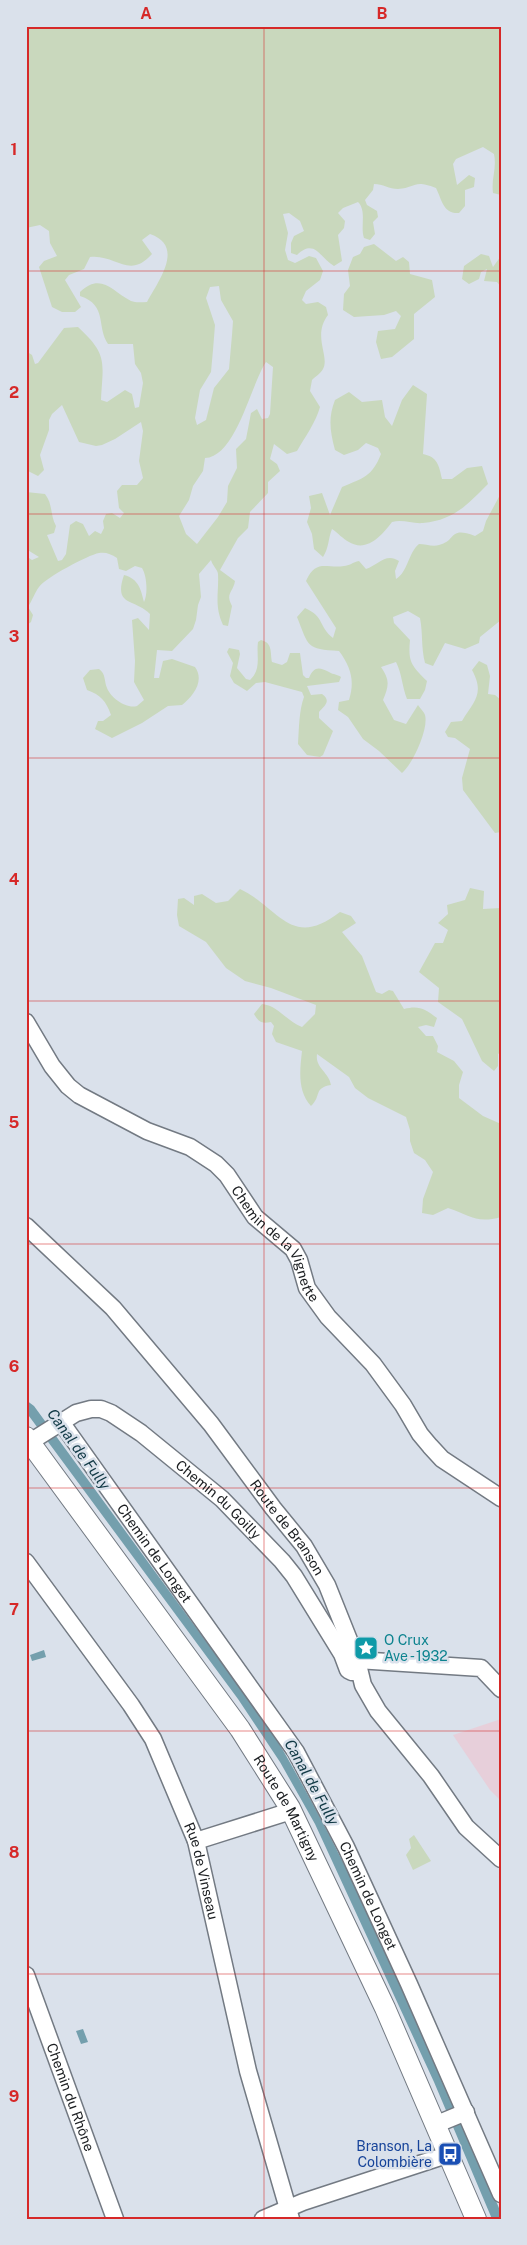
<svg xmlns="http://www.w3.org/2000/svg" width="527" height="2245" viewBox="0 0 527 2245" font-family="'Public Sans',sans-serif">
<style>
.education{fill:#e7cfda}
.green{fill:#c9d8bd;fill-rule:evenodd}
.water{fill:#749fad}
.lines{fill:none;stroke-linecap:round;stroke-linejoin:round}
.minor-casing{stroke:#737a83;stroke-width:19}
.major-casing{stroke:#737a83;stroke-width:22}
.minor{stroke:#fff;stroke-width:16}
.major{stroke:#fff;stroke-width:20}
.grid{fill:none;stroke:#d62828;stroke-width:1;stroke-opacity:0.55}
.labels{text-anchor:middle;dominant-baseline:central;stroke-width:5;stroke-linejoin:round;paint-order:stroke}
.street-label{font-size:14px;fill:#1b1e21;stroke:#dae1eb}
.culture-label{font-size:14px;fill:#0d838f;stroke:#dae1eb;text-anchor:start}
.transit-label{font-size:14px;fill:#164399;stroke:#dae1eb;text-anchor:end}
.water-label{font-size:15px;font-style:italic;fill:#113945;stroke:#dae1eb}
.neatline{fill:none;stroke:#d62828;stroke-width:2}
.grid-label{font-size:16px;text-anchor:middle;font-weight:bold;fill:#d62828}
</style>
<rect width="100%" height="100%" fill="#dae1eb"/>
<path class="education" d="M 501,1719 L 501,1801 L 490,1790 L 453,1735 Z"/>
<path class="green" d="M 26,26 L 501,26 L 501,195 L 493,193 C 491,178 497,169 494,154 L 483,147 L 456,159 L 453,164 L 457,185 L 469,175 L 475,178 L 474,187 L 465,190 L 465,206 L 459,213 C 443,214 442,200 436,188 C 413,179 416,188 398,189 C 389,189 383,184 374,184 L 373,190 L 365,200 L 367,205 L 377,211 L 378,217 L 373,222 L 375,234 L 370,240 L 364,238 C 360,227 367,211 358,202 L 343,208 L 338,213 L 345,221 L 344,228 L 338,235 L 342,261 L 334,266 C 320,258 315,238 297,255 L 291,253 L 291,243 L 294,236 L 304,231 L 300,221 L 289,213 L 283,214 L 288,233 L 285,250 L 288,260 L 295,263 L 309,256 L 316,258 L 323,271 L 320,280 L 306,291 L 302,300 L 306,304 L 318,302 L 326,307 L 328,315 C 312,336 330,356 323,369 C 321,373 315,377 312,380 L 310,391 L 320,407 C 316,422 305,437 297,451 L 287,454 L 274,444 L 270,459 L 277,464 L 280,471 L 268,482 L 268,493 L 250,512 L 248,528 L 238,538 L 220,570 L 235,581 C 233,593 225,593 232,606 L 228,626 L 223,625 C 214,605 219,594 218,574 C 218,570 212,565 211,560 L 199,574 L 201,597 L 198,605 L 196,620 L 193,629 L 172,651 L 157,650 L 154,678 L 159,678 L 163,661 L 172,659 L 195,667 C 205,681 193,696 182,705 L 168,706 L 142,723 L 112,738 L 95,729 L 98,721 L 103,721 L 111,715 C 106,701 101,695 87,690 L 83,678 L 90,670 L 99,669 C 106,674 104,681 107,688 C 111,698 126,709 137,706 L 144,700 L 134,682 L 135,661 L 132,620 L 138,618 L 149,630 L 150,614 C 135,598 113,607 124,575 C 139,579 141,590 144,602 C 148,594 147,576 142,568 L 135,566 L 126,571 L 119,569 L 117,558 C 111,554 106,552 99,553 C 88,555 45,578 39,587 C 35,592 32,601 28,607 L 33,615 L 31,622 L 27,625 L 26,556 L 32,560 L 39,557 L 26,549 L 26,492 L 45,494 C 53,504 50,515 56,526 L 54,533 L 47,535 L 58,561 L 62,560 L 66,554 L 70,525 L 76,521 L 83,524 L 89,536 L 95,531 L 101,534 L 104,528 L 103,521 L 106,514 L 112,513 L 120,518 L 124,513 L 119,508 L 117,491 L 122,485 L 137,485 L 143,478 L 139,461 L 143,431 L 141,422 L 115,439 L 102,445 L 96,446 L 79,442 L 62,405 L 52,414 L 49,420 L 49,430 L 40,455 L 44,470 L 38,476 L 26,470 L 26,351 L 32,355 L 35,364 L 38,363 L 64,328 L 78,327 C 108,355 103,361 101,400 L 107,402 L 125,390 L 132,394 L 135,408 L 139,407 L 143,383 L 141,373 L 135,364 L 133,344 L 108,344 C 96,327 108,305 80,296 L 80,292 C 101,272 112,291 131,301 C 136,303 142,302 147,302 C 159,280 185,246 150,234 L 142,240 L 152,254 C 129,280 116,254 90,257 L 84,269 L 69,275 L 65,280 L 81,307 L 75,312 L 62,312 L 52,307 L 39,267 L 44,261 L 57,256 L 50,243 L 49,231 L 40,225 L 26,228 ZM 219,286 L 221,300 L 233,321 L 232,335 L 229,369 L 214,388 L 206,420 L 197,425 L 195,418 L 200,390 L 211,372 L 213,350 L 215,325 L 206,298 L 210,287 ZM 266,362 L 273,367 L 270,414 L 268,418 L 262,419 L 257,409 L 251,413 L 246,439 L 236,449 L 237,468 L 228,486 L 227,502 L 218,517 L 197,544 L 186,534 L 179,516 L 189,500 L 193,486 L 203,471 L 205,458 C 236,457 251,384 266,362 Z
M 374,244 L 396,261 L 403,257 L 409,262 L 410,274 L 432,280 L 435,297 L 414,314 L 414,339 L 392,357 L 381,359 L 376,342 L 378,331 L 395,329 L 401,316 L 396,311 L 384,315 L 354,317 L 343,310 L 344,294 L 350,286 L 348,270 L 353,257 L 360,254 L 364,247 Z
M 481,254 L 489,256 L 493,267 L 501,256 L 501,287 L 497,282 L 484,281 L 487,269 L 481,272 L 479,279 L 469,284 L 462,279 L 464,266 Z
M 413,385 L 427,394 L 423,454 C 438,457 439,466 442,479 L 452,479 L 467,468 L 482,466 L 488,484 C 467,505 454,520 423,523 C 412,524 403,519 392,522 C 382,535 367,553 349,542 C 343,539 338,533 332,529 C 328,539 329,548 323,557 L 314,549 L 312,534 L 307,522 L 311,508 L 309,496 L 322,493 L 330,515 L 342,487 C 363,478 372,477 381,454 L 378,448 L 366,443 L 358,450 L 344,455 L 335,450 C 330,431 328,418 335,400 L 349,392 L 362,402 L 382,400 L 385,417 L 392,426 L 402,400 Z
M 501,493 L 501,620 L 480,637 L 479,643 L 465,649 L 445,643 L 433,666 L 425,663 C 421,647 423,634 420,618 L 408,611 L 393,617 L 394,623 L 410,640 C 408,662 411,665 427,681 L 425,690 L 420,699 L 407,699 C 402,686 402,674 396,662 L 381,667 C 390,680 389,686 383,700 L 394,720 L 406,724 L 418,705 C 420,708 424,712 425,715 C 429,729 412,765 402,773 L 379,751 L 363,739 L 348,717 L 338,710 L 339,702 L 349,700 C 355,681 351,667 339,651 C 306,649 309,647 297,617 L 305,608 C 325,617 318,626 333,638 L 336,628 L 306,581 C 316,558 327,569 344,566 C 349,566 353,562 359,561 L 366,569 C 378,565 386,552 399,561 L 395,571 L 396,579 C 408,572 408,553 419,544 C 425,544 433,547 439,545 C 457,541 448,526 475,536 L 483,531 L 486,521 Z
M 261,640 C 273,643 270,652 272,662 L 282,665 L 287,662 L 290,653 L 300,653 L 303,675 L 306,678 L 309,678 C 314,666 319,667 329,672 C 334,675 337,674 341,677 L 339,682 L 307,686 L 311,695 L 322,694 C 332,701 324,706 319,712 L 319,718 L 333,731 L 323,755 L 320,757 L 307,755 L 298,744 C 299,729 299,710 304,697 L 302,692 L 265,682 L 256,683 L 247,691 L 234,683 L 230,676 L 233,663 L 227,652 L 229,648 L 239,650 L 240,654 L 237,668 L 246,679 L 250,680 C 262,669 256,655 258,642 Z
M 479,661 L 487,665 L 490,676 L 488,694 L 495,695 L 501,700 L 501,832 L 495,833 L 463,790 L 462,778 L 470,749 L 455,738 L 448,737 L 445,732 L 451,722 L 462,721 C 474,701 485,694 472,670 Z
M 470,888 L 484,891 L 483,909 L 501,908 L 501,1052 L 498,1054 L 498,1066 L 494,1071 L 482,1061 L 462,1019 L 438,1002 L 439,988 L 419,972 L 435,943 L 443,943 L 448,930 L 438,923 L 448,914 L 447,905 L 465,900 Z
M 240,889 C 280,908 291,950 340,912 L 351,916 L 356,923 L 342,932 L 362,956 L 376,992 L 382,994 L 389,990 L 393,991 L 404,1009 C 419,1005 425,1009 437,1018 L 434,1027 L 426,1025 L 418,1027 L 426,1036 L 433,1036 L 438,1046 L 437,1052 L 454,1061 L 463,1072 L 459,1085 L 459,1098 L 483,1116 L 501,1124 L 501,1217 C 476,1224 470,1215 448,1208 L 433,1215 L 422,1213 L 423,1199 L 433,1172 L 425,1160 L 414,1153 L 410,1141 L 410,1130 L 406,1117 L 368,1098 L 355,1088 L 349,1077 L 317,1054 C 315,1068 329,1072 331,1085 C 313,1088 322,1096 311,1106 C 297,1091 300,1069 302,1051 L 276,1042 L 272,1034 L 274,1026 L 271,1022 C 261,1024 259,1022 254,1014 L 262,1004 C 279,1006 286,1021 302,1027 L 315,1014 L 316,1005 L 271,988 L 245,981 L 226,968 L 206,942 L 179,926 L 177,915 L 178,899 L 184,898 L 194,905 L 194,896 L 202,894 L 216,903 L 228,901 Z
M 414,1835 L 431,1861 L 413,1870 L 406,1855 L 411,1848 L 409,1839 Z"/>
<path class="water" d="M 26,1400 L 34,1406 L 273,1733 C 359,1879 424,2036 492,2191 L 501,2213 L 501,2219 L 492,2219 L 434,2082 L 315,1824 L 280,1762 L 238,1699 L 26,1412 Z
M 44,1650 L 46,1657 L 32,1661 L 30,1655 Z
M 83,2029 L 88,2042 L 81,2044 L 76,2031 Z"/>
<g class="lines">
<g class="minor-casing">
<g id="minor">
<path id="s1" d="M 26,1022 L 52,1066 L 68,1086 L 79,1095 L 147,1131 L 190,1147 L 216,1164 L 227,1175 L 255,1217 L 293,1249 L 299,1260 L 307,1288 L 328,1317 L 373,1364 L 403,1405 L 420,1434 L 430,1446 L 442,1459 L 501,1498"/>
<path id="s2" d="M 26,1226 L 113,1308 L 211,1424 L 273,1508 L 304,1546 L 327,1585 L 357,1660 L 363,1685 L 378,1711 L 431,1776 L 466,1827 L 501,1859"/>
<path id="s3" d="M 61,1422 L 296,1752 L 346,1847 L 409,1984 L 501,2194"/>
<path id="s4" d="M 30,1442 L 76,1413 L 91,1409 L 101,1409 L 111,1413 L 141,1433 L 222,1499 L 282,1561 L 294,1576 L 342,1654 L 348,1670 L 352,1672 L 358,1669"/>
<path id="s5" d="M 26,1562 L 131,1705 L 153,1739 L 196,1841 L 248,2071 L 291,2219"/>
<path d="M 357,1660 L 481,1668 L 501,1689"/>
<path d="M 196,1841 L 291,1811"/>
<path id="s6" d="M 26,1975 L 115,2219"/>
<path d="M 437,2124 L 466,2112"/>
<path d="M 263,2219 L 303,2202 L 450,2154"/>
</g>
</g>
<g class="major-casing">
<g id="major">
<path id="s7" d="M 26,1437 L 240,1729 L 290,1808 L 385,2008 L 476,2219"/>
</g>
</g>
<use href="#minor" class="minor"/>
<use href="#major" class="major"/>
</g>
<path class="grid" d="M 264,26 L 264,2219M 26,271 L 501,271M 26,514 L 501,514M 26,758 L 501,758M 26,1001 L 501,1001M 26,1244 L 501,1244M 26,1488 L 501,1488M 26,1731 L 501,1731M 26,1974 L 501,1974"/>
<defs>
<g id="sight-square" transform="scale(1.25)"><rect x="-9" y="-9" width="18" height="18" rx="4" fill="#0f9aa8" stroke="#dae1eb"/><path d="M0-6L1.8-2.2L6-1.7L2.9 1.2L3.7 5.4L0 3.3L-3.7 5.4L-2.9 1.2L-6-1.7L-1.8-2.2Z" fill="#fff"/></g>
<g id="bus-square" transform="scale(1.25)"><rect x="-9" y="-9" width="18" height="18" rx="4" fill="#1a4fb4" stroke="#dae1eb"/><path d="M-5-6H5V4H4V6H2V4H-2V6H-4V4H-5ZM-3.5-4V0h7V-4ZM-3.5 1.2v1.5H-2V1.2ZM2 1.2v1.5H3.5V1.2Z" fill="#fff"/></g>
</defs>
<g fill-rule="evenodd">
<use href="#sight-square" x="366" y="1648"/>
<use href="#bus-square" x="450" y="2154"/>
</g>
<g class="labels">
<g class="street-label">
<text stroke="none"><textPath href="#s1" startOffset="346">Chemin de la Vignette</textPath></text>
<text stroke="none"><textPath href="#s4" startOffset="229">Chemin du Goilly</textPath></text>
<text stroke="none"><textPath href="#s2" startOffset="400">Route de Branson</textPath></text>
<text stroke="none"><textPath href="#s3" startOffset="161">Chemin de Longet</textPath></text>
<text stroke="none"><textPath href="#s7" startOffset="454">Route de Martigny</textPath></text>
<text stroke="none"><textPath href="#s5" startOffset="359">Rue de Vinseau</textPath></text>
<text stroke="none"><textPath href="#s3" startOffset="566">Chemin de Longet</textPath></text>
<text stroke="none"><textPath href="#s6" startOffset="130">Chemin du Rhône</textPath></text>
</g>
<g class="culture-label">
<text x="384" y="1640">O Crux<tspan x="384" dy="16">Ave - 1932</tspan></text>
</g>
<g class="transit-label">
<text x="432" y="2146">Branson, La<tspan x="432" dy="16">Colombière</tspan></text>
</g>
<g class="water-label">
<text transform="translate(79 1449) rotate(54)">Canal de Fully</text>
<text transform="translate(312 1782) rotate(61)">Canal de Fully</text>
</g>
</g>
<rect width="527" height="2245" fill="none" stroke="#dae1eb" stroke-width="55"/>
<rect x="28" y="28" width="472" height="2190" class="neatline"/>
<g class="grid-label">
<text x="146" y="19">A</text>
<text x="382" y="19">B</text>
<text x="14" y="155">1</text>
<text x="14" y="398">2</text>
<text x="14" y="642">3</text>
<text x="14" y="885">4</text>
<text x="14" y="1128">5</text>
<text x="14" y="1372">6</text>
<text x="14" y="1615">7</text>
<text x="14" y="1858">8</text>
<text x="14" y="2102">9</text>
</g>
</svg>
